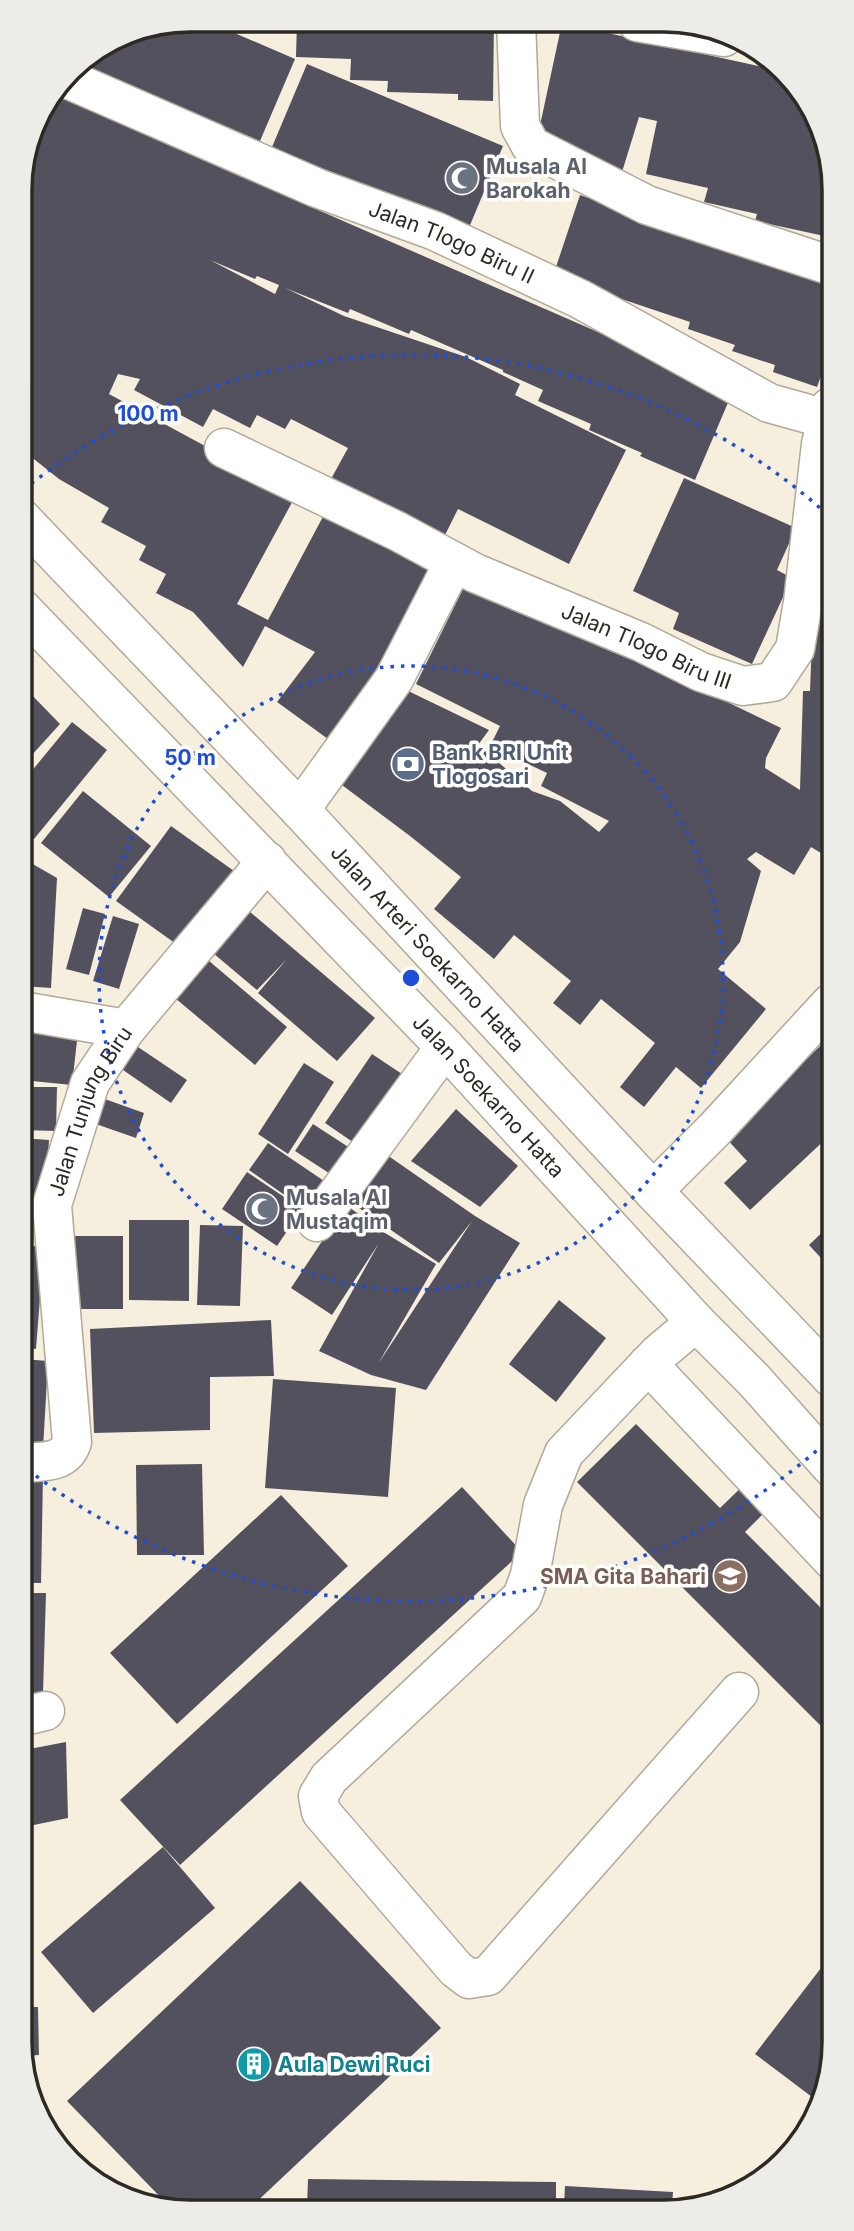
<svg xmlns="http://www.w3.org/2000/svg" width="854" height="2231" viewBox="0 0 854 2231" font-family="Inter,sans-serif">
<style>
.building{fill:#54515f;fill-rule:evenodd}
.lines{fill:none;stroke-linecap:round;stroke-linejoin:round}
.minor-casing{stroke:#b1a999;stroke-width:41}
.major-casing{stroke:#b1a999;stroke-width:41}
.minor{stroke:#fff;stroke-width:38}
.major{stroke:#fff;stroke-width:38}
.ring{fill:none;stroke:#1d4ed8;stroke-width:3.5;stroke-dasharray:3.5 7}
.labels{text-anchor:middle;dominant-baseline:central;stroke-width:7;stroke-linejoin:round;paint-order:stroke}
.worship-label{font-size:21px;font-weight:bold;fill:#5b616d;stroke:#fefdf9;text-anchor:start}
.street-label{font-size:21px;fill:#2d2a23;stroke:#fefdf9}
.service-label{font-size:21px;font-weight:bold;fill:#4e5e75;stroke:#fefdf9;text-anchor:start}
.education-label{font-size:21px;font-weight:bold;fill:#785e54;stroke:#fefdf9;text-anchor:end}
.culture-label{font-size:21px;font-weight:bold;fill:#0d838f;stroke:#fefdf9;text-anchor:start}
.rim{fill:none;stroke:#2d2a23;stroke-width:3.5}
.centre{fill:#1d4ed8;stroke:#fefdf9;stroke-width:3.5}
.ring-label{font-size:21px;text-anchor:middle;font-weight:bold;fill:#1d4ed8;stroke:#fefdf9;stroke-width:7;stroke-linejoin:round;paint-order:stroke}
</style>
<rect width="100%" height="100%" fill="#f7efde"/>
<path class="building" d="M 190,19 L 202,19 L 295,59 L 260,141 L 75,64 L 125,32 Z
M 297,20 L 494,21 L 493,101 L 458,100 L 458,94 L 387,92 L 388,81 L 350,80 L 351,59 L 296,57 Z
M 562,23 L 786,72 L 829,146 L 829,237 L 755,221 L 757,214 L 704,202 L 708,188 L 646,174 L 657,121 L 639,117 L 622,172 L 539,130 Z
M 307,64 L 503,146 L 468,230 L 272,147 Z
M 52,94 L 733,391 L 695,480 L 640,456 L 642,453 L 589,430 L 591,424 L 538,401 L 543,390 L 503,372 L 503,370 L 411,330 L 409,334 L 350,309 L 348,313 L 285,288 L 344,316 L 466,357 L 520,384 L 515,395 L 626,450 L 569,564 L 458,509 L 444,537 L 331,479 L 348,448 L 291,419 L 285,429 L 257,415 L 250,428 L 213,409 L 203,427 L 134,390 L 140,379 L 118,374 L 109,394 L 296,495 L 237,604 L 268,620 L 326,511 L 431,566 L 370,681 L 328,739 L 277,702 L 315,652 L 265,626 L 243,667 L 193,612 L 156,593 L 166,574 L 139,560 L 146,546 L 101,522 L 109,508 L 59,479 L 20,448 L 20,178 L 37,114 ZM 210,260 L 255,279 L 257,276 L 279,285 L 275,294 Z
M 580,195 L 829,280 L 830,351 L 817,387 L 773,372 L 775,365 L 732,351 L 735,345 L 688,329 L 690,322 L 553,276 Z
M 684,478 L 796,528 L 777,570 L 792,578 L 752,664 L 673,629 L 679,613 L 633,591 Z
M 469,577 L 781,728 L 766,758 L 765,768 L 800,790 L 803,691 L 810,691 L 813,614 L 830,615 L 831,859 L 811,847 L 794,875 L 756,852 L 747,859 L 761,871 L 740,942 L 718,969 L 766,1009 L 701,1088 L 676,1067 L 644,1107 L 620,1087 L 655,1043 L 601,999 L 580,1025 L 553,1003 L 571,981 L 514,935 L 494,959 L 434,909 L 461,877 L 410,836 L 338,782 L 402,688 L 489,730 L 478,745 L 532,791 L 560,801 L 599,832 L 609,821 L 541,786 L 547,773 L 490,746 L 500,726 L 416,684 Z
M 24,687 L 60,724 L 21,767 L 21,690 Z
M 72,722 L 107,750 L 34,839 L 21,829 L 21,784 Z
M 83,791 L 151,846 L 109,897 L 41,843 Z
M 171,826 L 234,871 L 179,946 L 116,901 Z
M 24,859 L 57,878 L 51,988 L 22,986 Z
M 243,906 L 375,1018 L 337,1061 L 258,993 L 287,959 L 257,990 L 207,948 Z
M 83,908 L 105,914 L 89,975 L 66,969 Z
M 113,916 L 139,924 L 119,989 L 93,981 Z
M 202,955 L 287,1027 L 255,1065 L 169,993 Z
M 22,1026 L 78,1032 L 72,1085 L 22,1080 Z
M 832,1035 L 832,1137 L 830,1135 L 750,1210 L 724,1183 L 747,1161 L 724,1136 Z
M 138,1047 L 187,1080 L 171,1103 L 123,1070 Z
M 372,1054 L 408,1078 L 360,1147 L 325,1123 Z
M 304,1063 L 334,1082 L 288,1154 L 258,1134 Z
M 22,1087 L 57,1087 L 56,1131 L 22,1130 Z
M 102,1098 L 144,1113 L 136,1138 L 93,1123 Z
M 456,1109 L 518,1166 L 480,1207 L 411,1161 Z
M 313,1124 L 353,1150 L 335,1177 L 295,1151 Z
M 22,1138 L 49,1140 L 45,1207 L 23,1205 Z
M 268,1143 L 330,1185 L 310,1213 L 249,1170 Z
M 387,1155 L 475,1216 L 520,1243 L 426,1390 L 371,1375 L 319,1351 L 379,1243 L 332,1315 L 291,1288 L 346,1205 L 385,1233 L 436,1264 L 378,1364 L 472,1221 L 439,1263 L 353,1204 Z
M 247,1172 L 302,1209 L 277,1246 L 222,1209 Z
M 129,1220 L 189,1220 L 189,1301 L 129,1300 Z
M 832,1223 L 832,1270 L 809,1245 Z
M 200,1225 L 243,1226 L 240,1306 L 197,1305 Z
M 64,1236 L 123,1236 L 123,1309 L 64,1309 Z
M 23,1245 L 44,1247 L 36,1349 L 23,1348 Z
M 559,1300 L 606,1338 L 556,1402 L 509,1364 Z
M 271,1320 L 274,1376 L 210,1377 L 210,1430 L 94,1433 L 90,1329 Z
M 23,1359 L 48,1361 L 43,1449 L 23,1448 Z
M 273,1379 L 396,1388 L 388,1497 L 265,1488 Z
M 636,1424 L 720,1508 L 751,1478 L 775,1502 L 745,1532 L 833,1620 L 834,1739 L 577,1482 Z
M 202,1464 L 204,1555 L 137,1555 L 136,1465 Z
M 23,1474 L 43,1475 L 41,1583 L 24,1583 Z
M 462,1487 L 522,1552 L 180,1865 L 120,1800 Z
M 281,1495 L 348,1566 L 177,1724 L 110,1653 Z
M 24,1593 L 46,1593 L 43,1693 L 24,1693 Z
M 66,1742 L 68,1818 L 24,1827 L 24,1750 Z
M 163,1847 L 215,1908 L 93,2013 L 41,1952 Z
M 300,1881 L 441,2028 L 250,2208 L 171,2208 L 67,2101 Z
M 834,1951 L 834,2052 L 816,2100 L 755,2054 Z
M 25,1962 L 32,1962 L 33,2002 L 25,2002 Z
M 25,2007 L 38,2007 L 39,2055 L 25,2056 Z
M 308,2179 L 556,2182 L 556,2207 L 307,2208 Z
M 565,2186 L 673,2192 L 672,2206 L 564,2207 Z"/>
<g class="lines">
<g class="minor-casing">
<g id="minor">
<path d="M 516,21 L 520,126 L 531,146 L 647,205 L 829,265"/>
<path d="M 637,22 L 724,37"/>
<path id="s1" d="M 65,78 L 317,188 L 435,231 L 580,299 L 769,403 L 830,420"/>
<path id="s2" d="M 224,448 L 397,531 L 475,573 L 641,642 L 701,672 L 743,686 L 773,682 L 795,649 L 803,602 L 821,444 L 830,407"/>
<path d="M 300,810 L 394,679 L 454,562"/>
<path d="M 22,1011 L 126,1029"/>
<path d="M 653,1191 L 715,1129 L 831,1003"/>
<path d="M 317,1222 L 445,1047"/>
<path d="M 696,1322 L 658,1354 L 564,1453 L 543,1505 L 530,1575 L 522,1597 L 329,1778 L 318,1796 L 321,1812 L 456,1969 L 469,1979 L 488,1976 L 739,1692"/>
<path d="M 648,1364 L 833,1561"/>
<path id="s3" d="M 23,1463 C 43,1461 65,1464 72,1442 L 52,1205 L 90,1083 L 126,1029 L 267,861"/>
<path d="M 24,1716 L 45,1711"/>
</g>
</g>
<g class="major-casing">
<g id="major">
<path id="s4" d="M 21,518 L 300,810 L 653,1191 L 833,1379"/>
<path id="s5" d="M 21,608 L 445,1047 L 696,1322 L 753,1379 L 833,1469"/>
</g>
</g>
<use href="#minor" class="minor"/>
<use href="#major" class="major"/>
</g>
<g class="ring">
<circle cx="411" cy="978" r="312"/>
<path d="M832 1437A623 623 0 0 1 27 1469M23 490A623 623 0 0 1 828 515"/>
</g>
<defs>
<g id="mosque-disc" transform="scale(1.75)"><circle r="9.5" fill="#6b7280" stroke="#fefdf9"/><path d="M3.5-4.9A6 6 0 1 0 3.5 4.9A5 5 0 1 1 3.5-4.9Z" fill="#fff"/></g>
<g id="bank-disc" transform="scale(1.75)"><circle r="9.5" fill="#5c6f8a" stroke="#fefdf9"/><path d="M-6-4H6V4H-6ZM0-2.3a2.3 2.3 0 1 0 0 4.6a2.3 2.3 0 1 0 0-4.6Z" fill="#fff"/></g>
<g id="school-disc" transform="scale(1.75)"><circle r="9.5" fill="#8d6e63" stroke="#fefdf9"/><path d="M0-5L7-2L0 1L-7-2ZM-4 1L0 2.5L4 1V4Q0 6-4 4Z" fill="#fff"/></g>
<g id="building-disc" transform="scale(1.75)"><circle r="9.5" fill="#0f9aa8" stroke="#fefdf9"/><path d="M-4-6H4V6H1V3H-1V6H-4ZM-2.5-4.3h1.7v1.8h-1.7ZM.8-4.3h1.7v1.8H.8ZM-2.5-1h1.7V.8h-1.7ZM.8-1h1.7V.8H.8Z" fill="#fff"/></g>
</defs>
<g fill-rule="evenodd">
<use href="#mosque-disc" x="462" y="178"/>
<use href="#bank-disc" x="408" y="764"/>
<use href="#mosque-disc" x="262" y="1209"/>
<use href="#school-disc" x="730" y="1576"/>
<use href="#building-disc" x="254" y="2064"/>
</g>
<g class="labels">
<g class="worship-label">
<text x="486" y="166">Musala Al<tspan x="486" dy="24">Barokah</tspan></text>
<text x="286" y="1197">Musala Al<tspan x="286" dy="24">Mustaqim</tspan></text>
</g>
<g class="street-label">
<text stroke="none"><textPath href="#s1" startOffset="420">Jalan Tlogo Biru II</textPath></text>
<text stroke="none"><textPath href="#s2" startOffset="467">Jalan Tlogo Biru III</textPath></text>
<text stroke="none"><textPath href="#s4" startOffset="592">Jalan Arteri Soekarno Hatta</textPath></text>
<text stroke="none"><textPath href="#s5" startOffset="676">Jalan Soekarno Hatta</textPath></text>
<text stroke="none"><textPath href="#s3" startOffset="397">Jalan Tunjung Biru</textPath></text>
</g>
<g class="service-label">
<text x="432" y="752">Bank BRI Unit<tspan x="432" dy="24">Tlogosari</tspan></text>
</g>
<g class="education-label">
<text x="706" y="1576">SMA Gita Bahari</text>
</g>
<g class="culture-label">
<text x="278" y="2064">Aula Dewi Ruci</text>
</g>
</g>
<path d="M0 0H854V2231H0ZM190 32H664A158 158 0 0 1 822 190V2042A158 158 0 0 1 664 2200H190A158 158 0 0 1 32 2042V190A158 158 0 0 1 190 32Z" fill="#edece8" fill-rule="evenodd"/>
<path class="rim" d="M190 32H664A158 158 0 0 1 822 190V2042A158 158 0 0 1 664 2200H190A158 158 0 0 1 32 2042V190A158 158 0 0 1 190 32Z"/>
<circle cx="411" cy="978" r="10" class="centre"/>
<g class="ring-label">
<text x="148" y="421">100 m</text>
<text x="190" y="765">50 m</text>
</g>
</svg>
